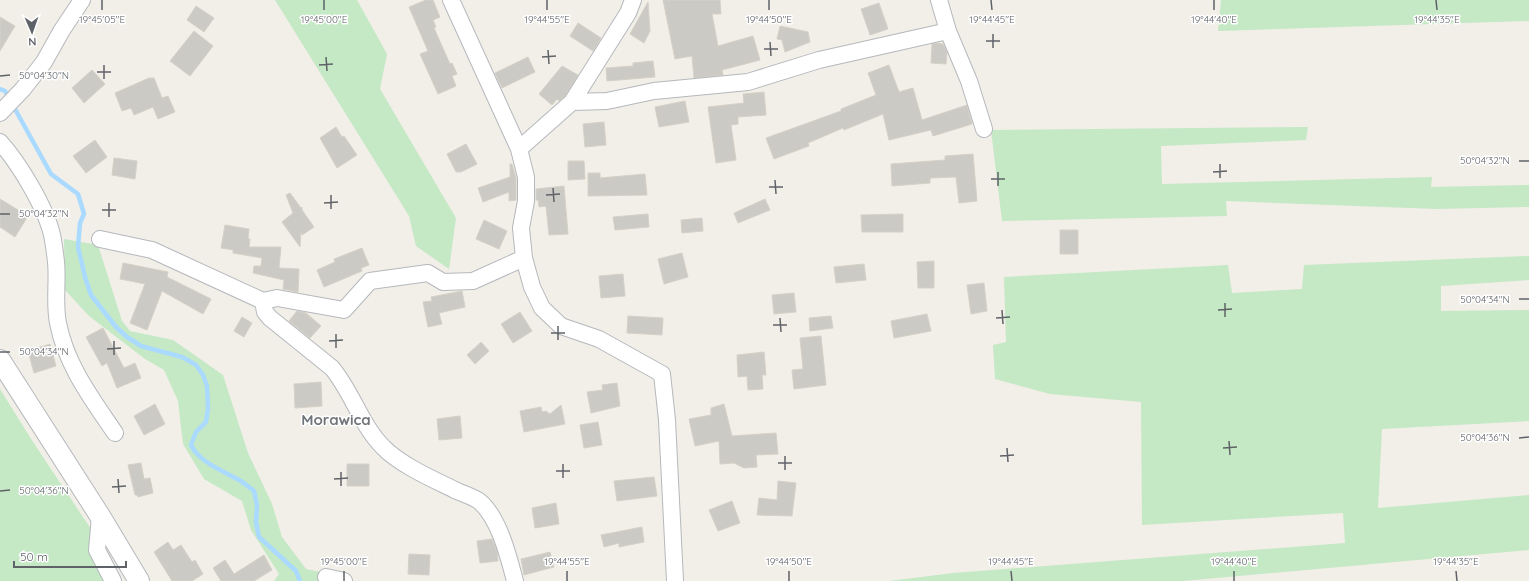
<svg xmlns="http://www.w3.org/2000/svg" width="1529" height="581" viewBox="0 0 1529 581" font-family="Quicksand,sans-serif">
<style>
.green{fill:#c5e8c5}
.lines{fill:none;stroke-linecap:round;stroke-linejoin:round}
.stream{stroke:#aadaff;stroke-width:4.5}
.building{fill:#cccac5;stroke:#d6d1c6}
.minor-casing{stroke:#b5b8bc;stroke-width:18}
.tertiary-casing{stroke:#b5b8bc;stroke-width:22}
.minor{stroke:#fff;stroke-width:16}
.tertiary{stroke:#fff;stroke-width:20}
.ticks{fill:none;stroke:#5f6368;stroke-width:1.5}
.labels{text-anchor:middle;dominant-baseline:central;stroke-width:3;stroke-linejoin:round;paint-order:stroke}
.quarter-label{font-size:15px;font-weight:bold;fill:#70757a;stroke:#fff}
.ticks-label{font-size:10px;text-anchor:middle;fill:#5f6368;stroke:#fff;stroke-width:3;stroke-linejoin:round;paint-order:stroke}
</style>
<rect width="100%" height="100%" fill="#f1efe8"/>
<path class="green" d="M 275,0 L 357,0 L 387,54 L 380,89 L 456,218 L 449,269 L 416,246 L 409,216 Z
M 1221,0 L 1529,0 L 1529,21 L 1218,31 Z
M 1308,127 L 1306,140 L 1161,146 L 1162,184 L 1432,177 L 1431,187 L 1529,185 L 1529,207 L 1437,209 L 1226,201 L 1227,216 L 1002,221 L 991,130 Z
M 64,239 L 98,245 L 122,321 L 130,331 L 173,340 L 223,375 L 248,453 L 272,504 L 282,537 L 306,569 L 353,579 L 353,581 L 274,581 L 279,574 L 251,530 L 242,501 L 204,479 L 183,444 L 178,401 L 164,370 L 145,359 L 89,316 L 65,290 Z
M 1529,256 L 1529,280 L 1441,286 L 1441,311 L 1529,310 L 1529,421 L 1382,429 L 1378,508 L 1529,495 L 1529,550 L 1183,581 L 889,581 L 953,573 L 1345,543 L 1343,513 L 1142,525 L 1141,402 L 1050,394 L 995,379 L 993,345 L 1006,342 L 1004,277 L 1228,265 L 1232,293 L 1302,289 L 1304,265 Z
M 0,389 L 33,442 L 95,535 L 109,581 L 0,581 Z"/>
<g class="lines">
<path class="stream" d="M 0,89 L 5,91 L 51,174 L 78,194 L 84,214 L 80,223 L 78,247 L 85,277 L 91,295 L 116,327 L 127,337 L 141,346 L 182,357 L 196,365 L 203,375 L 207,386 L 208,408 L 206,422 L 196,432 L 191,445 C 200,463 222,470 239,480 C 244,483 249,487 254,491 L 257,505 L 256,522 L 259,537 L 296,571 L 300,581"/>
</g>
<path class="building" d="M 426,0 L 433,0 L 440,17 L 433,20 L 436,27 L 434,28 L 450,64 L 452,63 L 457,74 L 452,76 L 456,86 L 438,94 L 420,54 L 428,51 L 409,7 Z
M 663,0 L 720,0 L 721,14 L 712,14 L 718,46 L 753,36 L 760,60 L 722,70 L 723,75 L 694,78 L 692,56 L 675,59 Z
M 648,2 L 650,31 L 644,43 L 630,34 Z
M 879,3 L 888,29 L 870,35 L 861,9 Z
M 196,6 L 214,18 L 204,32 L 187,20 Z
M 0,17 L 15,26 L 0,51 Z
M 578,23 L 601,38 L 593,51 L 570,36 Z
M 780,26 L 808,32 L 810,42 L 785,52 L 782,40 L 777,39 Z
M 194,31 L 213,46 L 190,76 L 170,61 Z
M 936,43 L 943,44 L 947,52 L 946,64 L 931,63 L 932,44 Z
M 528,57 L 535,72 L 502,88 L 495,73 Z
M 653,61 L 655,77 L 607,81 L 606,68 L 633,66 L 633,63 Z
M 889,65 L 899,92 L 913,88 L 922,120 L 967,105 L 972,124 L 933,136 L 931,130 L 889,140 L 883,114 L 844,130 L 843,128 L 808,143 L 809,146 L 774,159 L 766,138 L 841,111 L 841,109 L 876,95 L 868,73 Z
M 562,66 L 578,75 L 565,96 L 559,101 L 557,99 L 552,105 L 539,94 Z
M 92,70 L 105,84 L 84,103 L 72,88 Z
M 149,78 L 154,78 L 162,98 L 168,96 L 175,112 L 158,119 L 153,107 L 134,115 L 131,108 L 122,111 L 115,93 Z
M 764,92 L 766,115 L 738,117 L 738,124 L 731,125 L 736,160 L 716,163 L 708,107 L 744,103 L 743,94 Z
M 685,101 L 689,122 L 659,127 L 655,107 Z
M 604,122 L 606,145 L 585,147 L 583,124 Z
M 336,127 L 342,137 L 344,136 L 357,155 L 337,168 L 320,138 Z
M 95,140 L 107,157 L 86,173 L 73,156 Z
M 466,144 L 477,164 L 461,172 L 456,172 L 447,154 Z
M 973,154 L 977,201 L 959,203 L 956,177 L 930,178 L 930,183 L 892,186 L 891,164 L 945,160 L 945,156 Z
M 114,158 L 137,161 L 135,179 L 112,175 Z
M 568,161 L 584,161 L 585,179 L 568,180 Z
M 510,164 L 512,164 L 516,178 L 516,200 L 509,201 L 509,192 L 483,202 L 478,188 L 510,177 Z
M 588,173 L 600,173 L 600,178 L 645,174 L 647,195 L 588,196 Z
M 564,186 L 568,234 L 549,235 L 546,206 L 539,207 L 538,200 L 536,200 L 536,189 Z
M 290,193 L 301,208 L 302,207 L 302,210 L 314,227 L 302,235 L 301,232 L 300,247 L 282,222 L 293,213 L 286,195 Z
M 0,199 L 28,216 L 15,237 L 0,227 Z
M 765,199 L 770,210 L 738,223 L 734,213 Z
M 648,214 L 649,227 L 615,230 L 613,217 Z
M 903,214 L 903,232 L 862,232 L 861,215 Z
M 702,218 L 703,231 L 682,233 L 681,220 Z
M 484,220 L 507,231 L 499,249 L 476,239 Z
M 225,225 L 249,229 L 248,239 L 250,239 L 249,247 L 281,247 L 279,268 L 299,269 L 298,292 L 283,289 L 284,280 L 253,273 L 254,266 L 261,266 L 262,258 L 233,253 L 233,250 L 221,248 Z
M 1060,230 L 1078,230 L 1078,254 L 1060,254 Z
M 362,248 L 369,265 L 361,268 L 362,271 L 324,287 L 317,270 L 335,262 L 334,259 Z
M 682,253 L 688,277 L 664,284 L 658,259 Z
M 934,261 L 934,288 L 918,288 L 917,262 Z
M 123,263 L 168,272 L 167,277 L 211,299 L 203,314 L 162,291 L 147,330 L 130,323 L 145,284 L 120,279 Z
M 864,264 L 866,280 L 836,283 L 834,267 Z
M 623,274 L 625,296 L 601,298 L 599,276 Z
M 984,283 L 987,311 L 971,314 L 967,285 Z
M 462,291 L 465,307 L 439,313 L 442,324 L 428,327 L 423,302 L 432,301 L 431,297 Z
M 794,293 L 796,312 L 774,314 L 772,295 Z
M 297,311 L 306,313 L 321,326 L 310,338 L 289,321 Z
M 520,312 L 532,331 L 513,343 L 501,324 Z
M 927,314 L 931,331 L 894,338 L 891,321 Z
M 628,316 L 663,318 L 662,335 L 627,333 Z
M 831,316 L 833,328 L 810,331 L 809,318 Z
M 242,317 L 252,323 L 244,337 L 234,331 Z
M 103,328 L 124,368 L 135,363 L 141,378 L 117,388 L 107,363 L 102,366 L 86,337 Z
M 821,336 L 826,385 L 794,389 L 792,370 L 803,369 L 800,338 Z
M 481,342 L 489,351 L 475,364 L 467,355 Z
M 50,344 L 56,366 L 34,373 L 28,351 Z
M 764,352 L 766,375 L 762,375 L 763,389 L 748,390 L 747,376 L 738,377 L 737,355 Z
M 321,382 L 322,406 L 295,408 L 294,384 Z
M 617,383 L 620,406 L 591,413 L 587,392 L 603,390 L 602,385 Z
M 155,404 L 165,424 L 144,435 L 134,416 Z
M 724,404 L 732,436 L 776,433 L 778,454 L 756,455 L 757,467 L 744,468 L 734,463 L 720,464 L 719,441 L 695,446 L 689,419 L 711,415 L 711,408 Z
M 561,405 L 565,424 L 524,432 L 520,411 L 541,407 L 542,412 L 546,411 L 550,414 Z
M 460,416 L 462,438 L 439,440 L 437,419 Z
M 598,422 L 602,445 L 584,448 L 580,425 Z
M 141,463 L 144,479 L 150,478 L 153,493 L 138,497 L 137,495 L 135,495 L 128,465 Z
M 347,464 L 369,464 L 369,486 L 347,486 Z
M 654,477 L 657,496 L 617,501 L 614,481 Z
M 778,481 L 796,483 L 792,516 L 757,515 L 759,498 L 777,500 Z
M 732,501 L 740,523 L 718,531 L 709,510 Z
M 556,503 L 559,524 L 535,528 L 532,508 Z
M 642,527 L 644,542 L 619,547 L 619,543 L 604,547 L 601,535 Z
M 492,539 L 497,551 L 498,561 L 480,563 L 477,541 Z
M 168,542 L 173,550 L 181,545 L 192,562 L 195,560 L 203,574 L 192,581 L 172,581 L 154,552 Z
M 550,552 L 554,567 L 524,575 L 521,559 Z
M 409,554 L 430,555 L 429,575 L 408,574 Z
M 264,555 L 272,570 L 254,581 L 221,581 L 213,568 L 225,560 L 234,574 Z"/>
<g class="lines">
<g class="minor-casing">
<path id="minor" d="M 451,0 L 519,149 L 526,177 L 526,201 L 521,228 L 524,258 L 532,287 L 542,308 L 561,326 L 599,339 L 662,374 L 667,420 L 675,581
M 939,0 L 948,31 L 969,81 L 984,129
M 572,102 L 607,101 L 654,91 L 748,82 L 819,60 L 948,31
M 0,113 L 23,89 L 44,62 L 62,30 L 82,0
M 0,142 C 19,163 46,208 52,235 C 54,244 55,253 56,262 C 58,282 54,303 58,323 C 66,365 92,399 115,433
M 519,149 L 572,102 L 628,13 L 633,0
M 100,239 L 152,250 L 263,301 L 277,298 L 344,310 L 370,281 L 428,273 L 443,282 L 473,281 L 524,258
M 263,301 L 265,312 L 270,318 L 332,368 C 352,392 361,425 383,447 C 400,465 435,480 457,491 C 464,494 473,497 479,501 C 499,517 509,558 515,581
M 100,516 L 97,550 L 113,581
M 326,577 L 344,581"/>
</g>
<g class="tertiary-casing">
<path id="tertiary" d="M 0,360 L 100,516 L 139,581"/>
</g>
<use href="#minor" class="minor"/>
<use href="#tertiary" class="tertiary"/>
</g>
<path class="ticks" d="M 102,0 L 102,10M 324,0 L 324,10M 547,0 L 547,10M 769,0 L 769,10M 991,0 L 992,10M 1214,0 L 1214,10M 1436,0 L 1437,10M 993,34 L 993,48M 986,41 L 1000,41M 770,42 L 771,56M 764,49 L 778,49M 548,50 L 549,64M 326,57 L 327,71M 542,57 L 556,56M 104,65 L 104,79M 319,65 L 333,64M 97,72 L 111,72M 0,76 L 10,75M 1519,161 L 1529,161M 1220,164 L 1220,178M 998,172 L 998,186M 1213,172 L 1227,171M 991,179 L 1005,179M 775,180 L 776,194M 769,187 L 783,187M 553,188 L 554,202M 331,195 L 331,209M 546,195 L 560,194M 109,203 L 109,217M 324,203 L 338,202M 102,210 L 116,210M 0,214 L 10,214M 1519,299 L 1529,299M 1225,303 L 1225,317M 1002,310 L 1003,324M 1218,310 L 1232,309M 780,318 L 781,332M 996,318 L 1010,317M 773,325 L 787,325M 558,326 L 558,340M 551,333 L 565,333M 336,334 L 336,348M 114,341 L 114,355M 329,341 L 343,340M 107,349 L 121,348M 0,352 L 10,352M 1519,438 L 1529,437M 1229,441 L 1230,455M 1007,448 L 1008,462M 1223,448 L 1237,447M 785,456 L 785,470M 1000,456 L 1014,455M 778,463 L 792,463M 563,464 L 563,478M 556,471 L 570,471M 341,472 L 341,486M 118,479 L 119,493M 334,479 L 348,478M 112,487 L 126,486M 0,491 L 10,490M 344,571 L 344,581M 567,571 L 567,581M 789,571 L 789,581M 1011,571 L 1012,581M 1234,571 L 1234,581M 1456,571 L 1457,581"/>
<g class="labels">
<g class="quarter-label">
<text x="336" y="419">Morawica</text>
</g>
</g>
<g class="ticks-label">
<text x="102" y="23">19°45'05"E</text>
<text x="324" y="23">19°45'00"E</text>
<text x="547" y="23">19°44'55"E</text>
<text x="769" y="23">19°44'50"E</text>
<text x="992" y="23">19°44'45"E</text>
<text x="1214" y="23">19°44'40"E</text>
<text x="1437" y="23">19°44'35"E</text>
<text x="44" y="79">50°04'30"N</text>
<text x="1485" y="164">50°04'32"N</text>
<text x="44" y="217">50°04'32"N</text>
<text x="1485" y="303">50°04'34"N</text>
<text x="44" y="355">50°04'34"N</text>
<text x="1485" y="441">50°04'36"N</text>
<text x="44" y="494">50°04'36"N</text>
<text x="344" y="565">19°45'00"E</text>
<text x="567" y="565">19°44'55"E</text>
<text x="789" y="565">19°44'50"E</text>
<text x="1011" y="565">19°44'45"E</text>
<text x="1234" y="565">19°44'40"E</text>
<text x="1456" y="565">19°44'35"E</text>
</g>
<g transform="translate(32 32) rotate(178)" stroke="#ffffff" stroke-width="3" paint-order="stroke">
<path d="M0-3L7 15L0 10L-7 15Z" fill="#5f6368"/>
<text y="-6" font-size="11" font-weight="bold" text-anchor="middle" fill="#5f6368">N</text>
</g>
<path d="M14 561v6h112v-6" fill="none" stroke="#5f6368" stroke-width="2"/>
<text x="20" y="561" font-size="12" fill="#5f6368" stroke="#ffffff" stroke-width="3" paint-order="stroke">50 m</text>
</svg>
